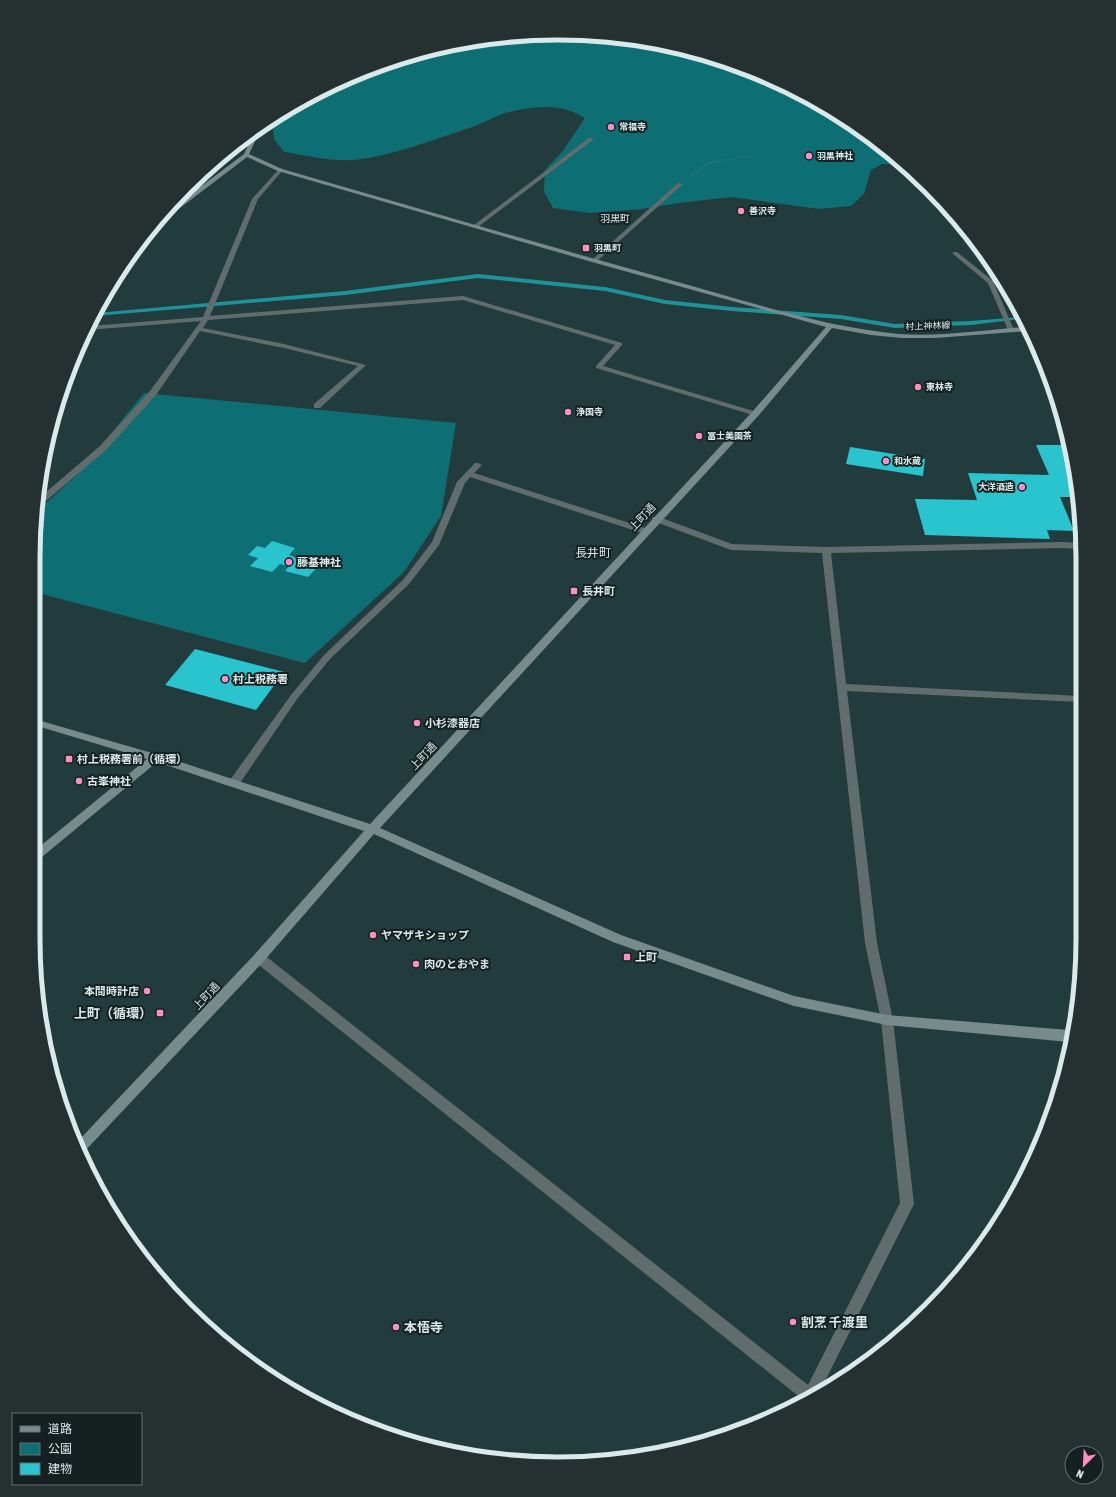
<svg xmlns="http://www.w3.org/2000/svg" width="1116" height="1497" viewBox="0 0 1116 1497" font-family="'Asap Condensed','Noto Sans JP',sans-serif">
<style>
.green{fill:#0d6e73}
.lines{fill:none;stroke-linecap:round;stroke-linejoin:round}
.stream{fill:#1d9299;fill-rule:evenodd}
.building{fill:#29c4cd}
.path-far1{stroke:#6e8485;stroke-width:1;stroke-dasharray:0.5 1.5;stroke-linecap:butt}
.path{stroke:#6e8485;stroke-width:1.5;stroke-dasharray:0.5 2;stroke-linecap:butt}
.street{fill:#616d6d;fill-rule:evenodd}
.secondary{fill:#788b8c;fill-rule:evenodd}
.poi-dot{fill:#fc8fc2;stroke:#152121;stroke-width:1.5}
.labels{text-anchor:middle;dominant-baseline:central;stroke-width:4;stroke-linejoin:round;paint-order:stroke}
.far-poi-label{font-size:9px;font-weight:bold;fill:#dae9ea;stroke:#152121;text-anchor:start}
.far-street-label{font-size:9px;fill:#dae9ea;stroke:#152121}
.far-neighbourhood-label{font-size:10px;fill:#dae9ea;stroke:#152121}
.street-label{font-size:11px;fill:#dae9ea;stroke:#152121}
.poi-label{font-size:11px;font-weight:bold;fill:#dae9ea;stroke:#152121;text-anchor:start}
.neighbourhood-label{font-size:12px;fill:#dae9ea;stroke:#152121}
.near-poi-label{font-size:13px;font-weight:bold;fill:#dae9ea;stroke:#152121;text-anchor:start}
.rim{fill:none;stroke:#dae9ea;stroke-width:5}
</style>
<rect width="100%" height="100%" fill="#223c3e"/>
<path class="green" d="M 524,34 L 627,38 L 727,61 L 821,103 L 906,165 L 882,164 L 871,170 L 864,194 L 851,206 L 819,209 L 731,197 L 679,203 L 642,209 L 590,213 L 553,208 L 544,192 L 545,170 L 563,151 L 585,118 C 560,102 530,106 502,114 C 491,118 480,125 469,128 C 432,140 393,156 354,160 C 335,162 303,155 284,152 L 274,139 L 272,120 L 326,87 L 422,51 Z
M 144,393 L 456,423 L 441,516 L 404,572 L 305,663 L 34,592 L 34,524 L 36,512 L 77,475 Z"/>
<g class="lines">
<path class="stream" d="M 478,274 L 605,287 L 665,300 L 732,307 L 841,315 L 895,324 L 971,321 L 1020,317 L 1021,319 L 971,325 L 895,328 L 841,319 L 732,311 L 665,304 L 605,291 L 478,278 L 345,295 L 95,316 L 96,313 L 345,291 Z"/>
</g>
<path class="building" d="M 1036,445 L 1066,445 L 1068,450 L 1075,478 L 1067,477 L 1076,497 L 1060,497 L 1074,531 L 1047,530 L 1050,539 L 925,535 L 915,499 L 977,500 L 968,473 L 1049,475 Z
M 850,447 L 925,459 L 923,476 L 846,464 Z
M 272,541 L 295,548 L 289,555 L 299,559 L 302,555 L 323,561 L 308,577 L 285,571 L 289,566 L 280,564 L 272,572 L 250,566 L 258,558 L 248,555 L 257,546 L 265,548 Z
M 195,649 L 284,672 L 256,710 L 165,685 Z"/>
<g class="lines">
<path class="path-far1" d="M 709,163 L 748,156"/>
<path class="path" d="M 692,176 L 708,163 L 714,162"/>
<path class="street" d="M 589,138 L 594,139 L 478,227 L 474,227 L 474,225 Z
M 280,168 L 282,169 L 282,171 L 258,199 L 210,316 L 463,296 L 622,343 L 622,345 L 603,366 L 760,413 L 756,415 L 753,415 L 596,368 L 596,366 L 615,345 L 463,300 L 208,320 L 203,328 L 284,344 L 366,365 L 320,408 L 314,408 L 314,404 L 358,366 L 284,348 L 200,331 L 156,395 L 106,450 L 40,506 L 37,506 L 38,499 L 100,446 L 150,391 L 201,321 L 87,330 L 90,326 L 203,317 L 252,199 Z
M 678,183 L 683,184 L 596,262 L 592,262 L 592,260 Z
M 953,252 L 957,252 L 993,281 L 1014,330 L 1013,331 L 1008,330 L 988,283 L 953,254 Z
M 475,463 L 478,463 L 482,465 L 474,473 L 648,529 L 649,531 L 645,534 L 642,533 L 470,477 L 465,483 L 439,545 L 409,584 L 330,659 L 297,699 L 238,786 L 230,786 L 229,783 L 230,780 L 291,695 L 324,655 L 403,580 L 432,542 L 457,482 Z
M 653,517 L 659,517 L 732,544 L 826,547 L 1062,542 L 1079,543 L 1079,549 L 1062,548 L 831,553 L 846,684 L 1080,696 L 1080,702 L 847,691 L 877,943 L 893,1020 L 914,1204 L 822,1387 L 802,1399 L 255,962 L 253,958 L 255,954 L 259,953 L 263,954 L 808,1385 L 900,1203 L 881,1020 L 865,943 L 822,553 L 731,550 L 653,521 L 652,519 Z"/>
<path class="secondary" d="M 262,127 L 249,154 L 282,169 C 413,207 543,245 674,281 C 748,301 822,327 899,334 C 941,337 984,330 1026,327 L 1028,331 L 935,338 L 902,338 L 871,335 L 832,328 L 759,415 L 380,828 L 621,935 L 794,996 L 887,1015 L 1069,1030 L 1070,1031 L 1068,1042 L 887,1025 L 794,1006 L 613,942 L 374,834 L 263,962 L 83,1153 L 78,1141 L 255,954 L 364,831 L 157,762 L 37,861 L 33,862 L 33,852 L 147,759 L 34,725 L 34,719 L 159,755 L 370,824 L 753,411 L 826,327 L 592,262 L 278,171 L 247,157 L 159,224 L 156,224 L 163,215 L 244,154 L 256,130 Z"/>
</g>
<g class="poi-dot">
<circle cx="611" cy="127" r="4"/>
<circle cx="809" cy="156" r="4"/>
<circle cx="741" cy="211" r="4"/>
<rect x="582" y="244" width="8" height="8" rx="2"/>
<circle cx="918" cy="387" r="4"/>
<circle cx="568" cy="412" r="4"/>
<circle cx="699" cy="436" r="4"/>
<circle cx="886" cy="461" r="4"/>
<circle cx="1022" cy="487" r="4"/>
<circle cx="289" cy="562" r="4"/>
<rect x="570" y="587" width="8" height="8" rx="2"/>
<circle cx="225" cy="679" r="4"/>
<circle cx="417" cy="723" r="4"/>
<rect x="65" y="755" width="8" height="8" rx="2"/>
<circle cx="79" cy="781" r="4"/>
<circle cx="373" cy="935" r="4"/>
<rect x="623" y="953" width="8" height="8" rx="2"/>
<circle cx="416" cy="964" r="4"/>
<circle cx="147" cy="991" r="4"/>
<rect x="156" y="1009" width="8" height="8" rx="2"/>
<circle cx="793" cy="1322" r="4"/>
<circle cx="396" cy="1327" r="4"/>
</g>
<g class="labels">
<g class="far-poi-label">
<text x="619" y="127">常福寺</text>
<text x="817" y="156">羽黒神社</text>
<text x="749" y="211">善沢寺</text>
<text x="594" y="248">羽黒町</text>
<text x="926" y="387">東林寺</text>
<text x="576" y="412">浄国寺</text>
<text x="707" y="436">冨士美園茶</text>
<text x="894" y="461">和水蔵</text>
<text x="1014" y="487" text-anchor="end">大洋酒造</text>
</g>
<g class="far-street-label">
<text transform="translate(928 326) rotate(-2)">村上神林線</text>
</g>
<g class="far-neighbourhood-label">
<text x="615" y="218">羽黒町</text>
</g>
<g class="street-label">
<text transform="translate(642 517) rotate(-47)">上町通</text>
<text transform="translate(423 756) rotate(-47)">上町通</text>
<text transform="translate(206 996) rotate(-47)">上町通</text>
</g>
<g class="poi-label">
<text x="297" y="562">藤基神社</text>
<text x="582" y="591">長井町</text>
<text x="233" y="679">村上税務署</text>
<text x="425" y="723">小杉漆器店</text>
<text x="77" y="759">村上税務署前（循環）</text>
<text x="87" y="781">古峯神社</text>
<text x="381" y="935">ヤマザキショップ</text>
<text x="635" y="957">上町</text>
<text x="424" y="964">肉のとおやま</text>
<text x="139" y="991" text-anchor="end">本間時計店</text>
</g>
<g class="neighbourhood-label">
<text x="593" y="553">長井町</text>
</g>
<g class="near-poi-label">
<text x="152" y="1013" text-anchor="end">上町（循環）</text>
<text x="801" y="1322">割烹 千渡里</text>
<text x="404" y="1327">本悟寺</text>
</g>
</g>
<path d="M0 0H1116V1497H0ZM558 40H558A518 518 0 0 1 1076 558V939A518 518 0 0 1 558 1457H558A518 518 0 0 1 40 939V558A518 518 0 0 1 558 40Z" fill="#253131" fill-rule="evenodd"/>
<path class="rim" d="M558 40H558A518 518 0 0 1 1076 558V939A518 518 0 0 1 558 1457H558A518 518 0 0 1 40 939V558A518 518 0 0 1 558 40Z"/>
<rect x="12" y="1413" width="130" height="72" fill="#152121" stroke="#647171"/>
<rect x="20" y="1426" width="20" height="6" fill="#788b8c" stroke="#647171"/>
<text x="48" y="1433" font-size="12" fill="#dae9ea">道路</text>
<rect x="20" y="1443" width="20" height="12" fill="#0d6e73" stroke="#647171"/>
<text x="48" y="1453" font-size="12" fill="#dae9ea">公園</text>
<rect x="20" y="1463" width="20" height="12" fill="#29c4cd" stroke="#647171"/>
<text x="48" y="1473" font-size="12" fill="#dae9ea">建物</text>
<g transform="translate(1084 1465) rotate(204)"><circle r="19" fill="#152121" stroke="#647171"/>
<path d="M0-3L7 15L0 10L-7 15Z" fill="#fc8fc2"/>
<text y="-6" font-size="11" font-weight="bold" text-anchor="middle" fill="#dae9ea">N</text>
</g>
</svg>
